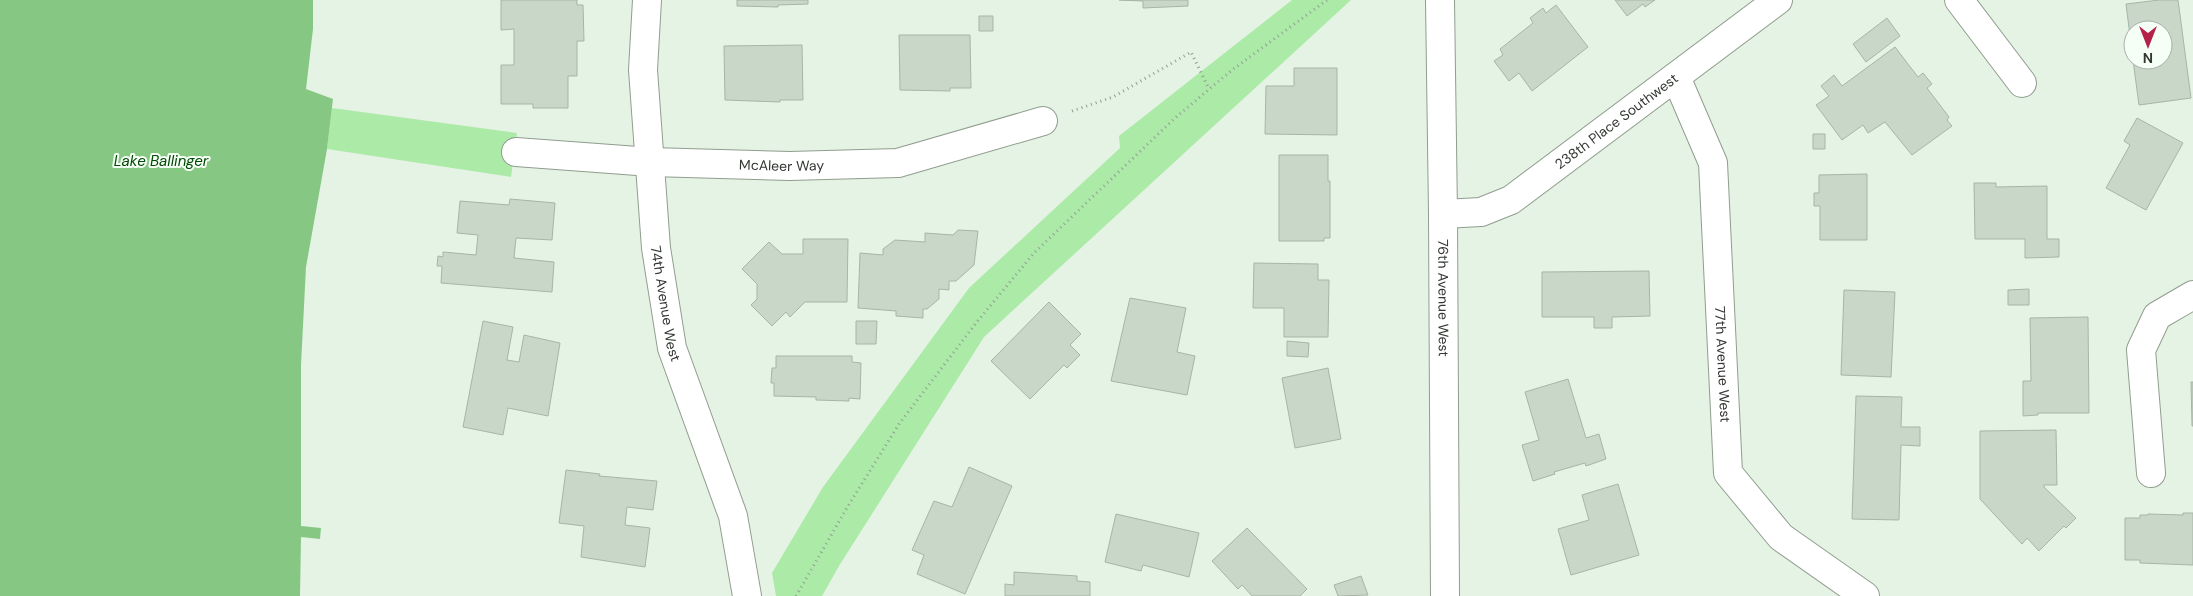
<svg xmlns="http://www.w3.org/2000/svg" width="2193" height="596" viewBox="0 0 2193 596" font-family="'DM Sans',sans-serif">
<style>
.green{fill:#aceaa8}
.water{fill:#87c784}
.building{fill:#c9d7c8;stroke:#a7b4a6}
.lines{fill:none;stroke-linecap:round;stroke-linejoin:round}
.minor-casing{stroke:#909d8f;stroke-width:30}
.path{stroke:#949e93;stroke-width:3;stroke-dasharray:1 4;stroke-linecap:butt}
.minor{stroke:#fff;stroke-width:28}
.labels{text-anchor:middle;dominant-baseline:central;stroke-width:4;stroke-linejoin:round;paint-order:stroke}
.street-label{font-size:14px;fill:#323731;stroke:#f6fff6}
.water-label{font-size:15px;font-style:italic;fill:#004805;stroke:#f6fff6}
</style>
<rect width="100%" height="100%" fill="#e5f3e4"/>
<path class="green" d="M 1292,0 L 1351,0 L 984,337 L 839,566 L 822,596 L 776,596 L 772,573 L 823,487 L 969,288 L 1120,148 L 1119,136 Z
M 332,108 L 517,133 L 511,177 L 327,149 Z"/>
<path class="water" d="M 0,0 L 313,0 L 313,29 L 306,89 L 333,99 L 327,149 L 306,267 L 301,365 L 301,526 L 321,528 L 320,539 L 301,537 L 300,596 L 0,596 Z"/>
<path class="building" d="M 501,0 L 577,0 L 577,5 L 583,5 L 584,41 L 577,41 L 577,76 L 568,76 L 568,108 L 533,108 L 533,104 L 501,104 L 501,65 L 514,65 L 514,29 L 501,30 Z
M 737,0 L 808,0 L 808,4 L 778,5 L 778,7 L 737,6 Z
M 1119,0 L 1188,0 L 1188,6 L 1143,8 L 1143,1 Z
M 1615,0 L 1655,0 L 1645,7 L 1643,4 L 1627,16 Z
M 2159,0 L 2178,0 L 2191,98 L 2139,105 L 2133,60 L 2163,60 L 2163,30 L 2133,30 L 2133,60 L 2126,4 Z
M 1556,5 L 1588,47 L 1532,91 L 1519,73 L 1509,81 L 1494,61 L 1503,55 L 1500,49 L 1533,23 L 1530,18 L 1543,8 L 1546,13 Z
M 979,16 L 993,16 L 993,31 L 979,31 Z
M 1887,18 L 1900,36 L 1866,62 L 1853,44 Z
M 899,35 L 970,35 L 971,88 L 950,88 L 950,91 L 900,90 Z
M 802,45 L 803,100 L 780,100 L 780,102 L 725,100 L 724,46 Z
M 1895,47 L 1918,77 L 1923,73 L 1932,84 L 1927,88 L 1949,117 L 1947,120 L 1952,126 L 1912,155 L 1885,122 L 1868,133 L 1863,125 L 1842,140 L 1816,105 L 1829,96 L 1821,86 L 1834,75 L 1842,86 Z
M 1294,68 L 1337,68 L 1337,135 L 1265,134 L 1266,86 L 1294,86 Z
M 2137,118 L 2183,143 L 2146,210 L 2106,188 L 2130,145 L 2124,141 Z
M 1813,134 L 1825,134 L 1825,149 L 1813,149 Z
M 1279,155 L 1328,155 L 1328,181 L 1330,181 L 1330,238 L 1324,238 L 1324,241 L 1279,241 Z
M 1867,174 L 1867,240 L 1820,240 L 1820,206 L 1814,206 L 1814,193 L 1819,193 L 1819,175 Z
M 1974,183 L 1996,183 L 1996,187 L 2047,186 L 2047,239 L 2059,239 L 2059,257 L 2025,258 L 2025,239 L 1975,239 Z
M 510,199 L 555,203 L 552,240 L 516,238 L 514,258 L 554,262 L 552,292 L 441,283 L 442,266 L 437,266 L 438,256 L 443,257 L 443,252 L 476,255 L 478,235 L 457,233 L 460,201 L 509,205 Z
M 958,230 L 978,231 L 974,265 L 956,281 L 949,281 L 949,290 L 939,289 L 939,299 L 927,309 L 923,309 L 923,318 L 896,316 L 896,311 L 858,308 L 860,253 L 883,255 L 883,249 L 895,240 L 925,242 L 925,233 L 953,235 Z
M 803,239 L 848,239 L 847,302 L 805,302 L 790,317 L 786,312 L 772,326 L 751,305 L 757,299 L 757,284 L 742,269 L 769,242 L 782,254 L 803,254 Z
M 1254,263 L 1318,264 L 1318,280 L 1329,280 L 1328,337 L 1284,337 L 1284,308 L 1253,308 Z
M 1649,271 L 1650,316 L 1612,317 L 1612,328 L 1594,328 L 1594,317 L 1542,317 L 1542,272 Z
M 2029,289 L 2029,305 L 2008,305 L 2008,290 Z
M 1844,290 L 1895,292 L 1891,377 L 1841,375 Z
M 1130,298 L 1186,308 L 1177,352 L 1195,356 L 1187,395 L 1111,381 Z
M 1049,302 L 1081,334 L 1070,345 L 1080,355 L 1067,368 L 1064,365 L 1030,399 L 991,361 Z
M 2088,317 L 2089,413 L 2038,413 L 2038,415 L 2023,416 L 2023,381 L 2031,381 L 2030,318 Z
M 483,321 L 513,327 L 507,360 L 519,362 L 524,335 L 560,343 L 548,416 L 508,408 L 503,435 L 463,427 Z
M 856,321 L 877,321 L 876,344 L 856,344 Z
M 1287,341 L 1309,343 L 1308,357 L 1287,356 Z
M 776,356 L 852,356 L 852,362 L 861,363 L 860,399 L 849,398 L 849,401 L 816,400 L 816,397 L 774,396 L 774,383 L 771,383 L 772,368 L 776,368 Z
M 1328,368 L 1341,439 L 1295,448 L 1282,378 Z
M 1568,379 L 1586,438 L 1599,434 L 1606,459 L 1586,466 L 1585,463 L 1554,472 L 1555,474 L 1533,481 L 1522,445 L 1539,440 L 1525,392 Z
M 2191,382 L 2193,382 L 2193,426 L 2192,426 Z
M 1856,396 L 1902,397 L 1901,427 L 1920,427 L 1920,446 L 1901,445 L 1899,520 L 1852,519 Z
M 2056,430 L 2057,485 L 2044,485 L 2044,487 L 2076,518 L 2066,528 L 2064,526 L 2039,551 L 2027,538 L 2022,544 L 1980,499 L 1980,431 Z
M 969,467 L 1012,486 L 965,594 L 917,574 L 924,555 L 912,550 L 934,501 L 952,507 Z
M 566,470 L 600,474 L 599,476 L 657,481 L 653,510 L 627,507 L 625,525 L 650,528 L 645,567 L 581,557 L 584,526 L 559,523 Z
M 1618,484 L 1639,555 L 1571,575 L 1558,529 L 1589,520 L 1582,495 Z
M 2183,513 L 2193,513 L 2193,565 L 2140,563 L 2140,560 L 2125,560 L 2125,518 L 2140,518 L 2140,515 L 2148,515 L 2148,514 L 2183,515 Z
M 1116,514 L 1199,533 L 1189,577 L 1143,565 L 1141,571 L 1105,562 Z
M 1247,528 L 1307,589 L 1300,596 L 1252,596 L 1242,585 L 1238,589 L 1212,561 Z
M 1014,572 L 1077,576 L 1077,581 L 1090,582 L 1090,596 L 1005,596 L 1005,584 L 1014,585 Z
M 1361,576 L 1368,595 L 1338,596 L 1334,585 Z"/>
<g class="lines">
<g class="minor-casing">
<g id="minor">
<path id="s1" d="M 647,0 L 643,70 L 656,248 L 672,348 L 733,516 L 747,596"/>
<path id="s2" d="M 1440,0 L 1443,214 L 1445,596"/>
<path d="M 1959,0 L 2022,83"/>
<path id="s3" d="M 1676,77 L 1713,163 L 1728,473 L 1781,537 L 1865,596"/>
<path id="s4" d="M 516,152 L 651,162 L 790,166 L 898,163 L 1043,121"/>
<path id="s5" d="M 1443,214 L 1481,212 L 1511,200 L 1778,0"/>
<path d="M 2151,473 L 2141,350 L 2157,316 L 2193,295"/>
</g>
</g>
<path class="path" d="M 1072,111 L 1113,97 L 1191,52 L 1209,89
M 796,596 L 848,506 L 899,424 L 976,323 L 1034,253 L 1175,118 L 1232,70 L 1327,0"/>
<use href="#minor" class="minor"/>
</g>
<g class="labels">
<g class="street-label">
<text stroke="none"><textPath href="#s5" startOffset="202">238th Place Southwest</textPath></text>
<text stroke="none"><textPath href="#s4" startOffset="266">McAleer Way</textPath></text>
<text stroke="none"><textPath href="#s2" startOffset="298">76th Avenue West</textPath></text>
<text stroke="none"><textPath href="#s1" startOffset="305">74th Avenue West</textPath></text>
<text stroke="none"><textPath href="#s3" startOffset="295">77th Avenue West</textPath></text>
</g>
<g class="water-label">
<text x="161" y="161">Lake Ballinger</text>
</g>
</g>
<g transform="translate(2148 45) rotate(180)"><circle r="24" fill="#f6fff6" stroke="#a8afa7"/>
<path d="M0-4L9 19L0 12L-9 19Z" fill="#b4224a"/>
<text y="-8" font-size="14" font-weight="bold" text-anchor="middle" fill="#323731">N</text>
</g>
</svg>
